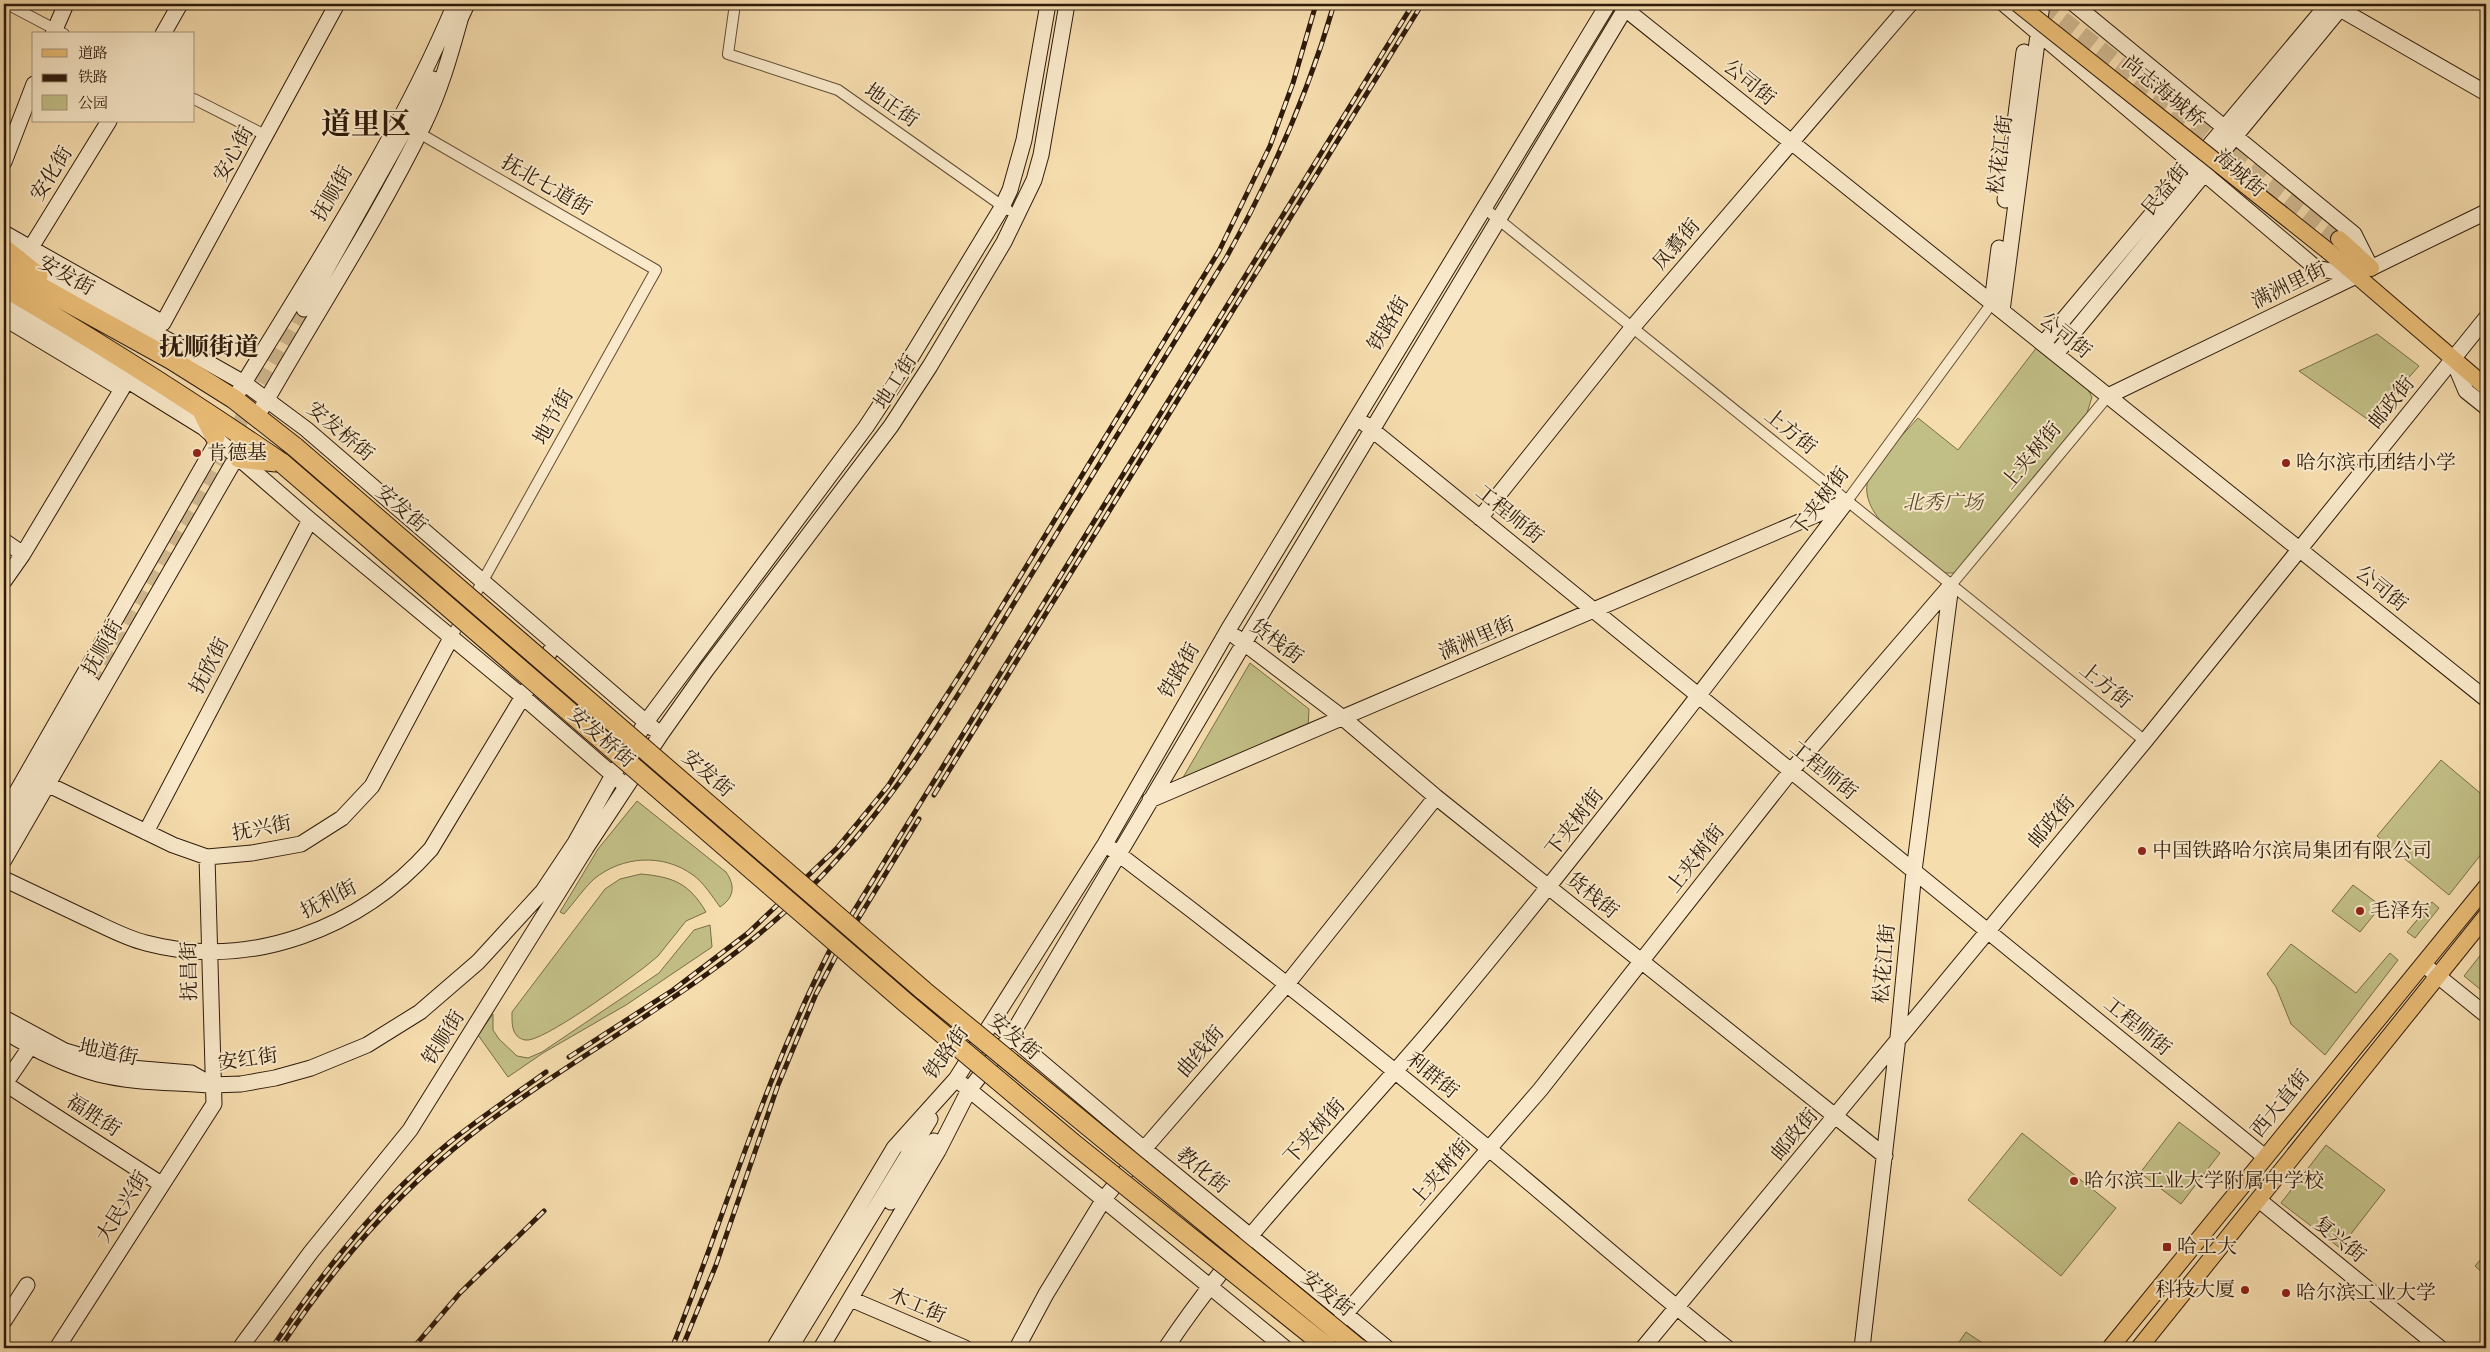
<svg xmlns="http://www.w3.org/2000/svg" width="2490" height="1352" viewBox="0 0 2490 1352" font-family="'Libre Bodoni','Noto Serif SC',serif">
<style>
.green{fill:#c2bf86;stroke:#786d48}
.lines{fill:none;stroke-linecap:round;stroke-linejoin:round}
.secondary-tunnel{stroke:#ceb68d;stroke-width:15;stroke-dasharray:15 8;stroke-linecap:butt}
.primary-tunnel{stroke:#ceb68d;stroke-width:16;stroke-dasharray:16 8;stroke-linecap:butt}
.street-casing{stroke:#614c34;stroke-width:12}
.secondary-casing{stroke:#2f1b0b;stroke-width:17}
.primary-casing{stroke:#2f1b0b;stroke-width:18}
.highway-casing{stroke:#2f1b0b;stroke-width:21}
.street{stroke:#f9e9ca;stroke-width:10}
.secondary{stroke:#f9e9ca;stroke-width:15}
.primary{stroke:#ebbe77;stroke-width:16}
.highway{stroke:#ebbe77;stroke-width:19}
.rail-casing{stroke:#2f1b0b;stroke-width:5}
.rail{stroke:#f9e9ca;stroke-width:3;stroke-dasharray:9;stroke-linecap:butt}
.primary-bridge-casing{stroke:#2f1b0b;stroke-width:18;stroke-linecap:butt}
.highway-bridge-casing{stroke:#2f1b0b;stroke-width:21;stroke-linecap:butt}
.primary-bridge{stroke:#ebbe77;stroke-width:16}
.highway-bridge{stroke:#ebbe77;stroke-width:19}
.poi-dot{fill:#8f2418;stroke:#f9e9ca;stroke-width:2}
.labels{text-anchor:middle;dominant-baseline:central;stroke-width:4;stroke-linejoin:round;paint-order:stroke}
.street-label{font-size:20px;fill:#2f1b0b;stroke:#f9e9ca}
.poi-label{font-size:20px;fill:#2f1b0b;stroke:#f9e9ca;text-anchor:start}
.park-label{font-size:20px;font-style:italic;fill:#5b4c30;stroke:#f9e9ca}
.district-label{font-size:25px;font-weight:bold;fill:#2f1b0b;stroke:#f9e9ca}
.town-label{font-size:30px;font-weight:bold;fill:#2f1b0b;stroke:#f9e9ca}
</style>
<rect width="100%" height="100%" fill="#f6ddae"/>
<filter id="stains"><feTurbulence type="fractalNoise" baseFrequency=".004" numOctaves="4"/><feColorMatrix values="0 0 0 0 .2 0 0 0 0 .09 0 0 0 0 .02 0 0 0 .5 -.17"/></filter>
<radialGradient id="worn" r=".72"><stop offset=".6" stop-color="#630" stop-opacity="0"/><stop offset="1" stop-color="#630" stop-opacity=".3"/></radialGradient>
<path class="green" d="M 2377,334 L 2419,366 L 2370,421 L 2299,371 Z
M 2037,347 L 2086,386 L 2092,397 L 2087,413 L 1963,566 L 1955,573 L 1942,573 C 1917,553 1849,512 1871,473 C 1882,454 1904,434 1918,418 L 1958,450 Z
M 1250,663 L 1309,709 L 1308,729 L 1181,781 Z
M 2441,760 L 2486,798 L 2486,848 L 2449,895 L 2377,836 Z
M 637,801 L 726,872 C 735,885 735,897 720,907 C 712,896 704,883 693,875 C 663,853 622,856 594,879 C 583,889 574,903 564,914 L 560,912 L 598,849 Z
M 641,874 C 673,877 689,883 706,912 L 686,921 L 658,956 L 646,966 C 629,979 541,1044 525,1040 C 511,1037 512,1023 512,1012 L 605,889 L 620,879 Z
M 2353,885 L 2381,906 L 2360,932 L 2332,911 Z
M 2432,902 L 2439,908 L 2415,938 L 2407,932 Z
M 710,925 L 712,947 L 626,1005 L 543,1053 L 508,1077 L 478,1035 L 493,1014 L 493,1030 L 499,1039 L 517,1056 L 528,1058 L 542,1052 L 659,973 L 694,930 Z
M 2291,944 L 2356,993 L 2390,953 L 2398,960 L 2325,1055 L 2291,1024 L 2276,987 L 2267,974 Z
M 2486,948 L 2486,994 L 2464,976 Z
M 2179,1122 L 2220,1153 L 2181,1204 L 2140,1173 Z
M 2022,1133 L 2116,1208 L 2061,1276 L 1968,1200 Z
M 2326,1145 L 2385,1190 L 2340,1248 L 2281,1203 Z
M 2486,1253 L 2486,1276 L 2475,1266 Z
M 1966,1332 L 1990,1348 L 1955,1348 Z"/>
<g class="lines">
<path class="secondary-tunnel" d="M 92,684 L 304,309"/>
<path class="primary-tunnel" d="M 2044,4 L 2339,239"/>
<g class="street-casing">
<path id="street" d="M 7,4 L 64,34
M 735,4 L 728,54 L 838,90 L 1008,210
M 194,99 L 267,136
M 419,133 L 656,270 L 451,638
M 1483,207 L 2145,741
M 1847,501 L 1992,303
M 1951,585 L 2108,396"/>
</g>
<g class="secondary-casing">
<path id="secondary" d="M 1619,4 L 2486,699
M 2004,4 L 2316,268 L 2356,276
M 2074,4 L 2354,234 L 2371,268 L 2486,212
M 2333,5 L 2486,93
M 456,28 L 467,4
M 53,34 L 66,4
M 163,34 L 180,4
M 4,162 L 34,84
M 2005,200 L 2024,52
M 4,233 L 163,323 L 337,4
M 30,249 L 109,121
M 28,261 L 244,383 L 306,429 L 654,729
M 1992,303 L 1999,248
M 4,304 L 204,428 L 310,520 L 522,696 L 620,781
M 304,309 L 433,79
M 2002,311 L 2042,4
M 4,318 L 122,389 L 23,554 L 4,581
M 2043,344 L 2328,4
M 2056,354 L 2344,4
M 2453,360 L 2466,391 L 2486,407
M 239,391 C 314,267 399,138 455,4
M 2108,396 L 2356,276
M 262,408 C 316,313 376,222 424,124 C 440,91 450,56 460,20
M 1365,424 L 2265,1157
M 1480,518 L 1632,328 L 1910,4
M 4,541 L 23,554
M 1236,637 L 1343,718 L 1436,797 L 1885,1156
M 47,784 L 173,845 L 207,857 L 252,853 L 301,844 L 342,818 L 372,786 L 451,638
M 1150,800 L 1846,502
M 4,814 L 218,440
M 146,832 L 310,520
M 4,837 L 92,684
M 1112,849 C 1240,946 1366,1046 1489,1149 C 1569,1215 1646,1284 1727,1348
M 4,860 L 237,456
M 4,879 C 31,892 59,905 86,918 C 106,927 125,938 146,943 C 251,971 361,928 431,849 L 554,645
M 2423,964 L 2486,1015
M 4,1018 L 65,1051 L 119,1067 L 191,1073 L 212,1085 L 241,1084 L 275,1078 L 311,1068 L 367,1045 L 420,1012 L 478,962 L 543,891 L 575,843 L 613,775 L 646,722 L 866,427 L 899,377 L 1001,209 L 1010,190 L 1024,140 L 1048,4
M 994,1022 L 1144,1149 L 1387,1348
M 4,1031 C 33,1049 64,1065 98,1074 C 134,1083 172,1082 208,1085
M 4,1083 L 161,1184
M 962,1084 L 1285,1348
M 4,1085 L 30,1047
M 2259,1200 L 2440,1348
M 891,1202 L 934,1141
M 853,1300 L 965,1348
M 4,1321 L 27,1285
M 1327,1335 L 1540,1090 L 1791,771 L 1951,585
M 57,1348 L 214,1104 L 207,857
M 240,1348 L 311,1252 L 410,1130 L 586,848 L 661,734 L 707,669 L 891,426 L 930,366 L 1004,242 L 1034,180 L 1041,155 L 1067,4
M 774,1348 L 894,1148 L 956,1079 L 1105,844 L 1228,630 L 1608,4
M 790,1348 L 930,1119
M 821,1348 L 938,1151 L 969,1090 L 1011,1036 L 1244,643 L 1628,4
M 1017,1348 L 1046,1294 L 1104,1199 L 1144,1149 L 1287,984 L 1436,797
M 1166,1348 C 1246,1228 1350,1127 1442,1017 C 1582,849 1715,675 1847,501
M 1643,1348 L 2145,741 L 2486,318
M 1862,1348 L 1898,1037 L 1914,871 L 1951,585"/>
</g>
<g class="primary-casing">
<path id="primary" d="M 2339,239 L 2371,268
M 2328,251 L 2486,387
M 2110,1348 L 2486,887
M 2139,1348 L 2486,916"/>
</g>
<g class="highway-casing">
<path id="highway" d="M 4,249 L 38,276
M 4,267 L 172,360 L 234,399 L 295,447
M 4,287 C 99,342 191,401 282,463
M 202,411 L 215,437
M 239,458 L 276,462"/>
</g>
<use href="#street" class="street"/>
<use href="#secondary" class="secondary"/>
<use href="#primary" class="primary"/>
<use href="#highway" class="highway"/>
<g class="rail-casing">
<path id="rail" d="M 934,795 L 1422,4
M 569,1057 L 673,990 L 748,933 L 837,848 L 888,786 L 966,665 L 1219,251 L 1270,146 L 1293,83 L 1316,4
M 272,1348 C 322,1271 379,1200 450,1142 C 481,1117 514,1095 546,1072
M 280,1348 C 333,1268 395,1194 471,1135 C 580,1051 705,990 804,894 C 897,803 955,700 1022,590 C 1090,479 1158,368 1226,258 C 1272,176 1308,94 1334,4
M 413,1348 L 460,1293 L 544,1211
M 672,1348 C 725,1215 765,1076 831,948 L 1413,4
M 682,1348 L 716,1265 L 778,1085 L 816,994 L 838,952 L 919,819"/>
</g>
<use href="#rail" class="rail"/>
<g class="primary-bridge-casing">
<path id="primary-bridge" d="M 2018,4 L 2328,251"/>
</g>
<g class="highway-bridge-casing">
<path id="highway-bridge" d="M 295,447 L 924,991 L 1358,1348
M 282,463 L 906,1003 L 1074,1144 L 1328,1348"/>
</g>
<use href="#primary-bridge" class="primary-bridge"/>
<use href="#highway-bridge" class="highway-bridge"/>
</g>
<g class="poi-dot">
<circle cx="197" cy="453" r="5"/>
<circle cx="2286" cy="463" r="5"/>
<circle cx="2142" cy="851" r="5"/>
<circle cx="2360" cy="911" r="5"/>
<circle cx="2074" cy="1181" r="5"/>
<rect x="2162" y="1242" width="10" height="10" rx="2.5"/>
<circle cx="2245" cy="1290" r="5"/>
<circle cx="2286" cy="1293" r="5"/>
</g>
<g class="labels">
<g class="street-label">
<text transform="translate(1749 83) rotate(39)">公司街</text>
<text transform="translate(2163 92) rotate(39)">尚志海城桥</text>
<text transform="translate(891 106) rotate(35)">地正街</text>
<text transform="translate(234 154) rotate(-61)">安心街</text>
<text transform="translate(2001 155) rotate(-83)">松花江街</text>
<text transform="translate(52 174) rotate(-58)">安化街</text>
<text transform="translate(2239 174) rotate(41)">海城街</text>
<text transform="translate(546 186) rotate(30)">抚北七道街</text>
<text transform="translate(2166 190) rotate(-50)">民益街</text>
<text transform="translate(333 194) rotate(-60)">抚顺街</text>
<text transform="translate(1677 245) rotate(-49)">凤翥街</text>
<text transform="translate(66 276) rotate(29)">安发街</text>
<text transform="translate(2289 286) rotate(-26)">满洲里街</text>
<text transform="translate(1389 324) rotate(-59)">铁路街</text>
<text transform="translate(2065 336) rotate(39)">公司街</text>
<text transform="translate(896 382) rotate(-57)">地工街</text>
<text transform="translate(2392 403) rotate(-51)">邮政街</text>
<text transform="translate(554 417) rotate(-61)">地节街</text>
<text transform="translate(340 432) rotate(40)">安发桥街</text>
<text transform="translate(1790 432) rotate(39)">上方街</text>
<text transform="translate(2032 456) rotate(-50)">上夹树街</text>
<text transform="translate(1821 502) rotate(-53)">下夹树街</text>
<text transform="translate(401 509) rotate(41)">安发街</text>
<text transform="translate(1509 515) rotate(39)">工程师街</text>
<text transform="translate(2381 589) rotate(39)">公司街</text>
<text transform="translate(1477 639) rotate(-23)">满洲里街</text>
<text transform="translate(1276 642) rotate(37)">货栈街</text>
<text transform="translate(103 648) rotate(-60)">抚顺街</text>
<text transform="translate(210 666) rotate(-62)">抚欣街</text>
<text transform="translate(1180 671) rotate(-60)">铁路街</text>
<text transform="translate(2105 686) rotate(39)">上方街</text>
<text transform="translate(601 738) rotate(41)">安发桥街</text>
<text transform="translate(1823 771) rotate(39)">工程师街</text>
<text transform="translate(707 774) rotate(41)">安发街</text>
<text transform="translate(2052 822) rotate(-50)">邮政街</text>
<text transform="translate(1575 823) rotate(-52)">下夹树街</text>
<text transform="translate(262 829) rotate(-11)">抚兴街</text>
<text transform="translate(1696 859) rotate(-52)">上夹树街</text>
<text transform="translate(1592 896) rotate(39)">货栈街</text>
<text transform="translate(329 900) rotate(-27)">抚利街</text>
<text transform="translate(1885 964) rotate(-85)">松花江街</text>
<text transform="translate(190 971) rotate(-91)">抚昌街</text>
<text transform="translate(2137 1027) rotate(39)">工程师街</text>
<text transform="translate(1014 1037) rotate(40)">安发街</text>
<text transform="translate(444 1038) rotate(-58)">铁顺街</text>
<text transform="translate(1201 1052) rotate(-49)">曲线街</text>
<text transform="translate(108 1053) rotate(12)">地道街</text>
<text transform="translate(947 1053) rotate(-54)">铁路街</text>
<text transform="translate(248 1060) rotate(-8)">安红街</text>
<text transform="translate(1432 1076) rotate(39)">利群街</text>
<text transform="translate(2281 1104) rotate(-51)">西大直街</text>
<text transform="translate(93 1116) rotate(33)">福胜街</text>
<text transform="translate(1315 1132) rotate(-48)">下夹树街</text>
<text transform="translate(1795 1135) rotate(-50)">邮政街</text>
<text transform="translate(1202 1171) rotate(39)">教化街</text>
<text transform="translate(1441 1173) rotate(-49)">上夹树街</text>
<text transform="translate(123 1207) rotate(-58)">大民兴街</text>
<text transform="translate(2339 1240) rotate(39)">复兴街</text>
<text transform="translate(1327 1294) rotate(39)">安发街</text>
<text transform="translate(917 1306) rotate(23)">木工街</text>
</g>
<g class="poi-label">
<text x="207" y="453">肯德基</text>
<text x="2296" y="463">哈尔滨市团结小学</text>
<text x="2152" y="851">中国铁路哈尔滨局集团有限公司</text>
<text x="2370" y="911">毛泽东</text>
<text x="2084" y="1181">哈尔滨工业大学附属中学校</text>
<text x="2177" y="1247">哈工大</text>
<text x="2235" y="1290" text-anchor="end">科技大厦</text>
<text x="2296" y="1293">哈尔滨工业大学</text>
</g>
<g class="park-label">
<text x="1943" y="503">北秀广场</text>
</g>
<g class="district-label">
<text x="209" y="347">抚顺街道</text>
</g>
<g class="town-label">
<text x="366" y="125">道里区</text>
</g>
</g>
<rect width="2490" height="1352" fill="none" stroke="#f6ddae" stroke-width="20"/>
<rect x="5" y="5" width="2480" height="1342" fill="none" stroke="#2f1b0b" stroke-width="2.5"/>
<rect x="10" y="10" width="2470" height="1332" fill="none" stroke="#2f1b0b"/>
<rect x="32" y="32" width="162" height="90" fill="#f9e9ca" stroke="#a8977e"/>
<rect x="42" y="49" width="25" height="8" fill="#ebbe77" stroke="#a8977e"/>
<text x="78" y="58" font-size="15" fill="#2f1b0b">道路</text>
<rect x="42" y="74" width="25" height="8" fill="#2f1b0b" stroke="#a8977e"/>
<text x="78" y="82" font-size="15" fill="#2f1b0b">铁路</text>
<rect x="42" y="95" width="25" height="15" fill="#c2bf86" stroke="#a8977e"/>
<text x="78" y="108" font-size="15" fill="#2f1b0b">公园</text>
<rect width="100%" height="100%" filter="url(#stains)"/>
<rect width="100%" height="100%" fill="url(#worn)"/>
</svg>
